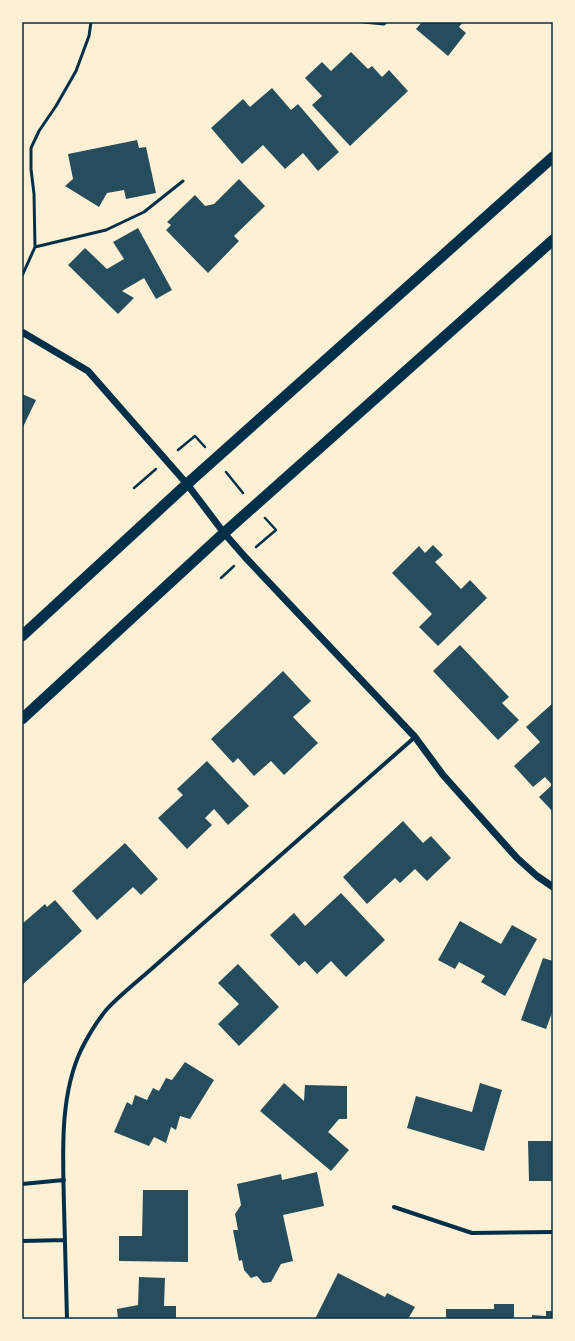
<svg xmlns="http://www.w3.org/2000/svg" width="575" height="1341" viewBox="0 0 575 1341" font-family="'Times New Roman',serif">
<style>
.building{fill:#264d5e}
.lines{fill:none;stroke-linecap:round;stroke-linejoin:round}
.path{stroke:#003049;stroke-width:2.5}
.service{stroke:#003049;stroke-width:3}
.minor{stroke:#003049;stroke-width:4}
.tertiary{stroke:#003049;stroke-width:7}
.trunk{stroke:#003049;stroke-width:11}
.neatline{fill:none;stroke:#003049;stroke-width:1.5}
</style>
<rect width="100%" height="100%" fill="#fdf0d5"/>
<path class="building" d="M 422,22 L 463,22 L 459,27 L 466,33 L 448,56 L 416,29 Z
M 351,52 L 368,69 L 372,66 L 382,77 L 389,70 L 408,91 L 350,146 L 312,105 L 322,96 L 305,78 L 322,62 L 331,71 Z
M 272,88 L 291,110 L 298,104 L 339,152 L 318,171 L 303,153 L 285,169 L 263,145 L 242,164 L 211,128 L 243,99 L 250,107 Z
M 137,140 L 139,148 L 146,147 L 156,193 L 126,199 L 124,190 L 107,193 L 99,207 L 65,186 L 73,179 L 68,154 Z
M 239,179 L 265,206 L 234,236 L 239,241 L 208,273 L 166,230 L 171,225 L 167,222 L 195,195 L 205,206 L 214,204 Z
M 138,228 L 172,290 L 156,299 L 144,278 L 122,291 L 134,298 L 118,314 L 68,265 L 85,248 L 107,269 L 124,259 L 113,242 Z
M 22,394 L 36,400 L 22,429 Z
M 433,545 L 443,555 L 435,562 L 461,589 L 470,580 L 487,598 L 438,646 L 419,627 L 432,614 L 392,573 L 419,546 L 425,553 Z
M 460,645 L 509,697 L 502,703 L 519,720 L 498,740 L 433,671 Z
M 283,671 L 311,701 L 293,717 L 318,743 L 284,775 L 271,761 L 254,776 L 238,758 L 233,763 L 211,739 Z
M 553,703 L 553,812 L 539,797 L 552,785 L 545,777 L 533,787 L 514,766 L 540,742 L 526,727 Z
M 207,761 L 249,806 L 228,825 L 214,809 L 205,818 L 212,825 L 187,849 L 158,818 L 183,795 L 177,789 Z
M 403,821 L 423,843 L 431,836 L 451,858 L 427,881 L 415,869 L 400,883 L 395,878 L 367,904 L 343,877 Z
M 125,843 L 158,879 L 141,895 L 133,887 L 97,920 L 72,891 Z
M 341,893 L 385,940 L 346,977 L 331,961 L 317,974 L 305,961 L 299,966 L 270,935 L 294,913 L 305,926 Z
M 55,900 L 82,931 L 22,985 L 22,924 L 45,904 L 47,907 Z
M 460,921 L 501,944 L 512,925 L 537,939 L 505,996 L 481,982 L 485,976 L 459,962 L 455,969 L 438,960 Z
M 543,958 L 553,961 L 553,1010 L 546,1029 L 521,1020 Z
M 238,964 L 279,1007 L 239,1046 L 218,1024 L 239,1004 L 218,983 Z
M 185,1062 L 214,1080 L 190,1119 L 180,1116 L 176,1130 L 171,1127 L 166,1143 L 154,1137 L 149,1146 L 114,1132 L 127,1102 L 132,1105 L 135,1095 L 147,1100 L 153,1088 L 159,1091 L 166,1078 L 172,1080 Z
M 284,1083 L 304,1101 L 305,1085 L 347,1086 L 347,1119 L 339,1119 L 328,1132 L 349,1150 L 331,1171 L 260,1111 Z
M 480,1083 L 502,1090 L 484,1151 L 407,1128 L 416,1096 L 472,1112 Z
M 528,1141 L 553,1141 L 553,1181 L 529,1181 Z
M 317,1172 L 324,1206 L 283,1215 L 293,1261 L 281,1264 L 271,1282 L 263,1283 L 257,1276 L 251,1278 L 244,1270 L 242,1260 L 239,1261 L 233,1230 L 238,1230 L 235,1214 L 241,1205 L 237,1184 L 281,1174 L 282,1180 Z
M 143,1190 L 188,1190 L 188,1262 L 119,1261 L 119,1236 L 142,1236 Z
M 338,1273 L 385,1297 L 387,1293 L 415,1307 L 408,1319 L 315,1319 Z
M 139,1277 L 165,1278 L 164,1306 L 176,1306 L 176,1319 L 118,1319 L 117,1309 L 138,1305 Z
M 494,1304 L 514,1304 L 514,1319 L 446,1319 L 446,1309 L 494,1309 Z
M 546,1311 L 553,1311 L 553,1319 L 532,1319 L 532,1315 L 546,1316 Z"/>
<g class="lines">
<path class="path" d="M 178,450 L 195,436 L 205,447
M 226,472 L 243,493
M 134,488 L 156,469
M 256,547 L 276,530 L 265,518
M 221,578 L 234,566"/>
<path class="service" d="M 363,22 L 384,24 L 386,22
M 35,247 L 106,230 L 144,212 L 183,181
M 22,276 L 35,247 L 34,194 L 31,169 L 31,148 L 39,131 L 56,106 L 76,71 L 89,36 L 91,22"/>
<path class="minor" d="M 22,1184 L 64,1180
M 394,1207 L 472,1233 L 553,1232
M 22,1241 L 65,1240
M 67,1319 C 66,1281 65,1244 64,1206 C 63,1156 59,1097 81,1050 C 88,1036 97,1021 107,1009 C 119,996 134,984 148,972 L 415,737"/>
<path class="tertiary" d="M 22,332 L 88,371 L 187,484 L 224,533 L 245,557 L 415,737 L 443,775 L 517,858 L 537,876 L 553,887"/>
<path class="trunk" d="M 22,636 L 187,484 L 553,157
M 22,719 L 224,533 L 553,240"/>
</g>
<rect width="575" height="1341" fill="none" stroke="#fdf0d5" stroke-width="46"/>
<rect x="23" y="23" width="529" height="1295" class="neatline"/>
</svg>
